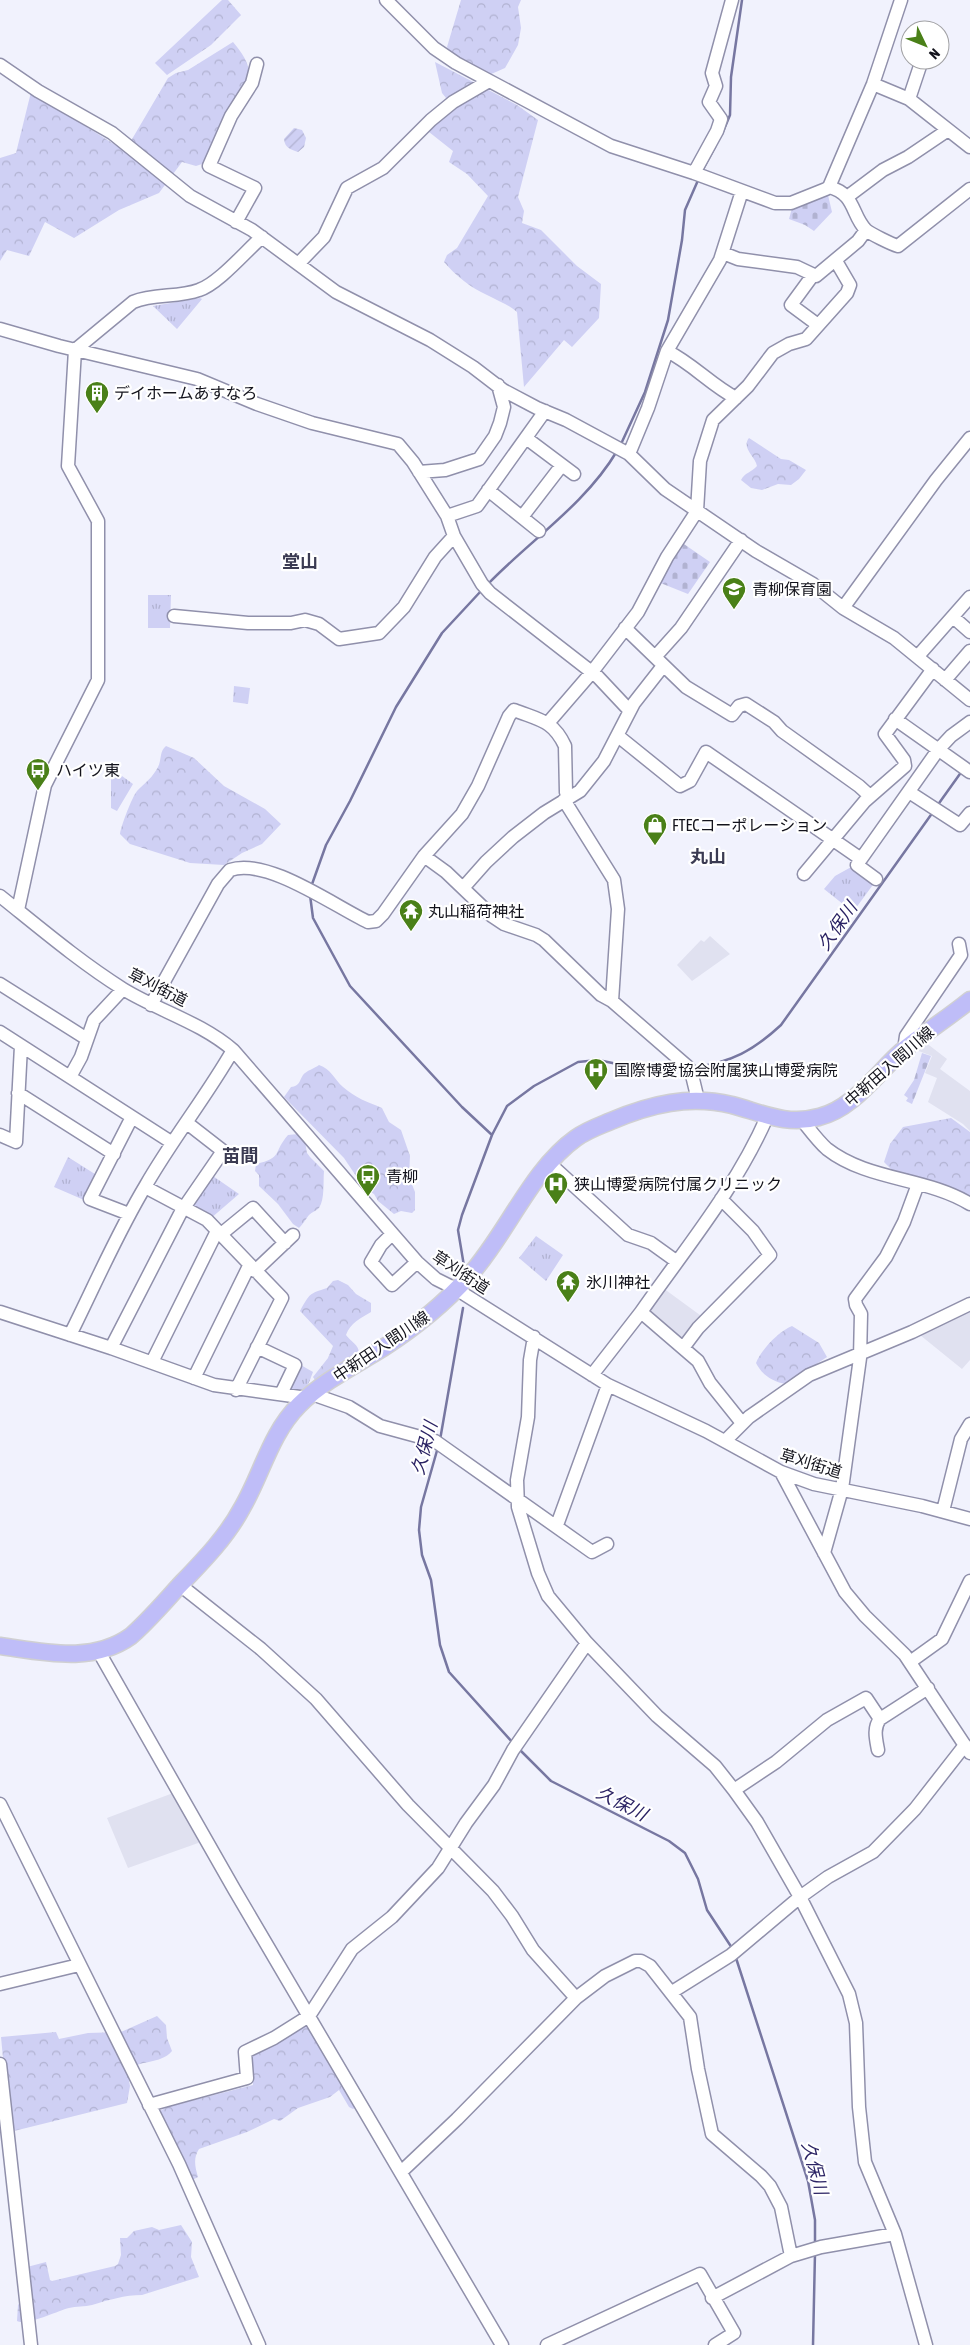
<svg xmlns="http://www.w3.org/2000/svg" width="970" height="2345" viewBox="0 0 970 2345" font-family="'Asap Condensed','Noto Sans JP',sans-serif">
<style>
.built{fill:#e0e1f0}
.forest{fill:url(#forest-crowns)}
.cemetery{fill:url(#cemetery-stones)}
.park{fill:url(#park-tufts)}
.garden{fill:url(#garden-furrows)}
.lines{fill:none;stroke-linecap:round;stroke-linejoin:round}
.stream{stroke:#7777a1;stroke-width:2.5}
.minor-casing{stroke:#9090ab;stroke-width:15}
.major-casing{stroke:#d0d0d2;stroke-width:19}
.minor{stroke:#fff;stroke-width:12}
.major{stroke:#bfbdf8;stroke-width:16}
.labels{text-anchor:middle;dominant-baseline:central;stroke-width:4.5;stroke-linejoin:round;paint-order:stroke}
.poi-label{font-size:16px;fill:#13131c;stroke:#fff;text-anchor:start}
.street-label{font-size:16px;fill:#13131c;stroke:#fff}
.neighbourhood-label{font-size:18px;font-weight:bold;fill:#3b3b52;stroke:#fff}
.water-label{font-size:18px;font-style:italic;fill:#2b2364;stroke:#fff}
</style>
<defs>
<pattern id="forest-crowns" width="20" height="18" patternUnits="userSpaceOnUse" patternTransform="scale(1.25)"><rect width="20" height="18" fill="#cfd0f4"/><path d="M2 6a3 3 0 1 1 6 0M12 15a3 3 0 1 1 6 0" fill="none" stroke="#b1b2d1"/></pattern>
<pattern id="cemetery-stones" width="16" height="16" patternUnits="userSpaceOnUse" patternTransform="scale(1.25)"><rect width="16" height="16" fill="#cfd0f4"/><path d="M2 7V4a2 2 0 0 1 4 0v3zM10 15v-3a2 2 0 0 1 4 0v3z" fill="#b1b2d1"/></pattern>
<pattern id="park-tufts" width="24" height="20" patternUnits="userSpaceOnUse" patternTransform="scale(1.25)"><rect width="24" height="20" fill="#cfd0f4"/><path d="M3 7l-1-3M5 7V3M7 7l1-3M15 17l-1-3M17 17v-4M19 17l1-3" fill="none" stroke="#b1b2d1"/></pattern>
<pattern id="garden-furrows" width="10" height="10" patternUnits="userSpaceOnUse" patternTransform="scale(1.25)"><rect width="10" height="10" fill="#cfd0f4"/><path d="M-1 1l2-2M0 10L10 0M9 11l2-2" fill="none" stroke="#b1b2d1"/></pattern>
</defs>
<rect width="100%" height="100%" fill="#f1f2fd"/>
<path class="built" d="M 710,936 L 730,954 L 692,981 L 677,965 L 701,940 L 704,942 Z
M 925,1042 L 947,1059 L 940,1069 L 970,1091 L 970,1131 L 963,1124 L 928,1102 L 937,1078 L 925,1073 L 932,1056 L 916,1050 Z
M 663,1288 L 704,1318 L 682,1344 L 645,1314 Z
M 970,1308 L 970,1360 L 962,1369 L 920,1335 Z
M 173,1793 L 201,1842 L 128,1868 L 107,1818 Z"/>
<path class="forest" d="M 222,0 L 228,0 L 241,15 L 211,45 L 167,75 L 155,63 Z
M 461,0 L 521,0 L 518,7 L 521,28 L 518,45 L 505,68 L 489,75 L 453,57 L 447,47 Z
M 233,42 C 242,53 249,62 250,77 L 205,163 L 196,166 L 182,162 L 159,193 L 119,210 L 74,238 L 45,222 L 29,256 L 7,250 L 0,261 L 0,158 L 16,153 L 31,92 L 125,151 L 168,78 L 176,73 L 188,70 Z
M 435,62 L 517,105 L 538,120 L 518,197 L 524,211 L 522,223 L 541,230 L 577,266 L 601,284 L 599,318 L 572,347 L 564,340 L 524,387 L 517,312 C 508,304 498,301 487,295 C 471,288 455,275 444,262 L 447,255 L 457,248 L 488,196 L 467,174 L 449,162 L 453,151 L 429,132 L 437,122 L 454,108 L 442,93 Z
M 749,438 L 781,459 L 789,460 L 806,470 L 799,479 L 791,485 L 778,484 L 762,490 L 751,488 L 741,480 C 744,473 752,472 757,466 C 755,456 741,448 749,438 Z
M 166,746 L 194,758 L 224,786 L 265,809 L 281,824 L 262,844 L 242,853 L 224,865 L 190,863 L 130,844 L 120,834 C 121,826 132,797 137,791 C 145,783 153,777 158,767 C 162,759 159,752 166,746 Z
M 319,1065 C 331,1069 334,1079 343,1087 C 357,1099 366,1101 382,1108 L 389,1122 L 401,1130 L 410,1156 L 409,1177 L 415,1192 L 415,1210 L 412,1213 L 401,1211 L 394,1214 L 378,1201 L 374,1194 L 364,1188 L 344,1158 L 284,1097 L 291,1087 C 300,1086 299,1081 303,1075 C 306,1071 315,1068 319,1065 Z
M 951,1118 L 970,1132 L 970,1197 L 894,1172 L 884,1162 L 890,1144 L 903,1127 Z
M 298,1134 L 305,1142 L 307,1153 L 310,1157 L 324,1171 C 323,1182 325,1199 319,1208 C 316,1211 312,1212 309,1215 C 305,1220 304,1223 299,1228 L 293,1224 L 278,1204 L 259,1186 L 259,1175 L 255,1171 L 256,1164 C 283,1158 273,1152 288,1135 Z
M 338,1280 L 348,1285 L 356,1294 L 371,1303 L 371,1312 C 361,1318 350,1323 346,1335 C 351,1342 360,1345 359,1355 L 320,1380 L 315,1380 L 313,1377 L 328,1358 L 333,1346 L 300,1311 C 310,1293 309,1294 327,1288 L 333,1281 Z
M 792,1326 L 819,1343 L 827,1357 L 786,1384 C 773,1382 762,1375 756,1363 C 761,1350 779,1331 792,1326 Z
M 157,2016 L 166,2025 L 167,2038 L 172,2051 C 160,2065 140,2059 127,2071 L 130,2086 L 127,2103 L 10,2132 L 1,2037 L 56,2032 L 59,2039 L 88,2033 L 121,2032 Z
M 306,2023 L 356,2107 L 353,2109 L 349,2107 L 339,2090 L 330,2097 L 298,2108 L 280,2121 L 274,2119 L 247,2132 L 199,2149 C 193,2158 195,2167 198,2177 L 192,2180 L 159,2115 L 160,2111 L 167,2107 L 253,2085 L 250,2057 L 254,2053 Z
M 181,2225 L 192,2242 L 191,2257 L 199,2277 L 142,2295 C 125,2295 108,2300 92,2305 C 85,2307 76,2306 69,2308 C 57,2311 27,2326 17,2321 L 18,2305 L 21,2301 L 27,2267 L 46,2262 L 50,2280 L 52,2281 L 115,2266 L 118,2264 L 121,2255 L 120,2238 L 127,2238 L 134,2231 L 152,2227 L 159,2230 Z"/>
<path class="cemetery" d="M 828,195 L 832,212 L 814,231 L 805,225 L 789,219 L 792,208 Z
M 681,542 L 710,562 L 688,594 L 658,582 Z
M 922,1053 L 931,1056 L 912,1104 L 906,1101 L 908,1098 L 904,1095 L 914,1080 Z"/>
<path class="park" d="M 200,298 L 202,299 L 177,329 L 153,306 Z
M 148,595 L 171,595 L 170,628 L 148,628 Z
M 234,686 L 250,688 L 248,704 L 233,702 Z
M 111,768 L 133,784 L 117,811 L 111,808 Z
M 853,866 L 875,882 L 853,912 L 824,889 L 835,876 Z
M 68,1157 L 98,1176 L 84,1200 L 54,1187 Z
M 210,1174 L 239,1194 L 210,1219 L 191,1207 Z
M 536,1236 L 563,1255 L 546,1281 L 519,1258 Z
M 299,1364 L 313,1372 C 307,1387 308,1392 290,1391 L 288,1387 Z"/>
<path class="garden" d="M 294,128 L 302,130 L 306,138 L 304,147 L 298,152 C 290,149 285,148 284,139 Z"/>
<g class="lines">
<path class="stream" d="M 722,134 L 730,115 L 731,77 L 742,0
M 702,171 L 715,147
M 621,444 L 645,392 L 668,320 L 682,240 L 685,210 L 699,178
M 487,585 C 529,541 585,505 617,451
M 937,806 L 962,771
M 311,887 L 326,845 L 350,801 L 396,707 L 442,633 L 481,591
M 310,895 L 313,918 L 350,986 L 462,1107 L 492,1135
M 694,1067 C 731,1063 754,1050 781,1025 L 933,812
M 464,1266 L 458,1230 L 462,1215 L 492,1135 L 507,1106 L 534,1086 L 578,1062 L 598,1060 L 651,1071 L 682,1068
M 440,1440 L 463,1308
M 438,1447 L 421,1507 L 419,1530 L 422,1555 L 431,1580 L 440,1645 L 449,1672 L 513,1743
M 519,1749 L 551,1781 L 669,1841 L 685,1853 L 698,1879 L 707,1910 L 732,1948
M 736,1958 L 808,2181 L 815,2220 L 815,2245
M 813,2345 L 815,2253"/>
<g class="minor-casing">
<path id="minor" d="M 386,0 L 434,48 L 456,63 L 611,146 L 694,173 L 775,203 L 791,203 L 826,189 L 829,187 L 873,84 L 901,0
M 0,65 L 38,91 L 112,133 L 190,196 L 252,230 L 336,292 L 430,340 L 473,367 L 503,390 L 537,408 L 566,420 L 629,454 L 665,489 L 756,551 L 813,584 L 843,608 L 894,638 L 970,700
M 873,84 L 909,99 L 970,147
M 909,99 L 922,60
M 694,173 L 717,131 L 721,119 L 709,102 L 716,86 L 712,73 L 732,0
M 829,187 C 856,194 851,215 866,230 C 871,234 891,244 898,246 L 970,189
M 847,197 L 883,170 L 908,157 L 948,130
M 236,222 L 255,188 L 209,166 L 231,116 L 252,83 L 257,64
M 723,253 L 738,259 L 797,267 L 816,276 L 858,241 L 866,230
M 298,264 L 324,237 L 347,188 L 383,168 L 431,120 L 453,102 L 489,81
M 813,275 L 791,305 L 818,325
M 0,329 L 59,346 L 197,379 L 257,404 L 312,423 L 398,444 L 413,462 L 447,516 L 454,536 L 482,584 L 490,593 L 598,677 L 629,710
M 667,351 C 693,364 711,385 736,398
M 526,438 L 574,474
M 629,454 L 648,408 L 667,351 L 720,260 L 742,191
M 419,472 L 445,470 L 479,459 L 495,436 L 500,423 L 504,407 L 498,385
M 488,490 L 539,531
M 447,516 L 477,506 L 545,411
M 522,517 L 562,465
M 843,608 L 936,480 L 970,438
M 174,616 L 248,623 L 291,623 L 305,620 L 319,624 L 339,639 L 379,633 L 404,607 L 435,557 L 454,536
M 953,617 L 970,632
M 625,628 L 686,687 L 732,715 L 739,706 L 746,704 L 774,722 L 782,731 L 859,786 L 870,796
M 918,656 L 970,597
M 655,657 L 681,628 L 741,540
M 945,680 L 970,651
M 895,719 L 970,772
M 548,723 L 592,672 L 638,612 L 667,557 L 697,511 L 700,461 L 713,420 L 748,386 L 773,353 L 789,344 L 806,339 L 847,293 L 850,285 L 836,261
M 618,736 L 680,786 L 690,781 L 706,752 L 861,859 L 938,750 L 951,736 L 970,722
M 909,792 L 960,825 L 970,813
M 564,800 L 614,880 L 618,909 L 612,1001
M 424,856 L 446,872 L 492,916 L 504,924 L 536,935 L 544,940 L 601,995 L 612,1001 L 687,1066 L 691,1071 L 698,1100
M 861,859 L 857,865 L 876,879
M 804,874 L 865,801 L 905,766 L 904,760 L 885,734 L 933,669
M 463,888 L 486,862 L 513,837 L 544,813 L 580,791 L 604,761 L 634,703 L 663,666
M 0,896 C 40,928 80,962 123,989 C 159,1011 200,1022 233,1050 L 417,1262 L 436,1279 L 456,1289 L 608,1385 L 706,1431 L 781,1472 L 814,1484 L 922,1506 L 970,1519
M 18,910 L 45,785 L 98,680 L 98,521 L 68,466 L 75,350 L 133,302 C 154,293 178,298 199,290 C 218,284 246,251 262,237
M 0,984 L 87,1039
M 151,1005 L 218,884 L 230,870 C 267,857 334,906 368,922 L 376,921 L 383,914 L 424,856 L 462,814 L 478,786 L 509,716 L 514,710 C 539,720 553,720 565,746 L 566,792 L 568,798
M 0,1032 L 171,1142
M 904,1050 L 906,1036 L 961,955 L 959,944
M 70,1077 L 81,1057 L 94,1020 L 123,989
M 18,1093 L 114,1154
M 802,1120 C 810,1130 818,1141 827,1149 C 868,1181 926,1177 970,1204
M 0,1135 L 16,1142 L 21,1046
M 549,1163 L 628,1235 L 651,1243 L 676,1261
M 145,1187 L 207,1220 L 282,1298 L 236,1390
M 129,1214 L 90,1199 L 132,1117
M 392,1234 L 381,1245 L 371,1262 L 392,1285 L 417,1262
M 220,1235 L 253,1208 L 285,1243
M 255,1271 L 293,1235
M 0,1312 L 111,1348 L 214,1385 L 307,1398
M 70,1335 C 95,1285 117,1233 146,1185 C 173,1138 206,1097 233,1050
M 534,1337 L 530,1360 L 528,1417 L 517,1480 L 518,1507 L 538,1573 L 548,1596 L 587,1643 L 657,1716 L 715,1766 L 734,1790 L 757,1822 L 800,1897 L 849,1994 L 856,2023 L 859,2107 L 865,2162 L 895,2234 L 926,2345
M 257,1347 L 295,1365 L 281,1394
M 111,1348 L 181,1212 L 223,1151 L 187,1123
M 683,1348 L 698,1328 L 770,1255 L 753,1231 L 721,1199
M 152,1362 L 217,1231
M 592,1375 L 641,1312
M 194,1378 L 249,1266
M 312,1394 L 349,1407 L 380,1426 L 435,1441 L 592,1552 L 607,1544
M 742,1423 L 710,1383 L 698,1361 L 641,1312 C 685,1249 736,1188 767,1117
M 725,1441 L 749,1417 L 809,1375 L 912,1332 L 970,1304
M 781,1472 L 845,1592 L 865,1616 L 905,1655 L 970,1753
M 943,1511 L 961,1439 L 970,1424
M 557,1525 L 608,1385
M 824,1553 L 842,1489 L 860,1358 L 861,1314 L 856,1305 L 855,1299 L 886,1257 L 904,1222 L 918,1184
M 180,1585 L 261,1649 L 316,1699 L 408,1805 L 493,1891 L 512,1916 L 533,1950 L 576,1998
M 99,1652 L 234,1889 L 502,2345
M 910,1662 L 942,1639 L 970,1581
M 878,1750 C 876,1739 873,1728 880,1719 L 928,1688
M 734,1790 L 776,1762 L 827,1720 L 866,1698 L 880,1719
M 0,1804 L 179,2164 L 259,2345
M 0,1984 L 79,1965
M 672,1992 L 731,1955 L 800,1897 L 828,1877 L 873,1852 L 915,1809 L 965,1745
M 0,2064 L 31,2345
M 149,2105 L 247,2078 L 245,2052 L 274,2038 L 309,2016 L 352,1949 L 392,1917 L 438,1868 L 466,1823 L 494,1785 L 513,1750 L 587,1643
M 401,2172 L 457,2119 L 576,1998 L 605,1976 L 635,1961 L 641,1961 L 650,1966 L 690,2017 L 698,2069 L 712,2134 L 761,2176 L 770,2186 L 781,2207 L 791,2256
M 712,2298 L 791,2256 L 821,2247 L 895,2234
M 547,2345 L 700,2274 L 734,2333 L 715,2345"/>
</g>
<g class="major-casing">
<path id="major" d="M 0,1646 C 44,1652 92,1664 131,1636 C 148,1621 163,1604 178,1587 C 201,1563 226,1538 242,1508 C 262,1474 270,1434 299,1405 C 323,1381 354,1366 383,1348 C 414,1328 444,1304 469,1276 C 507,1234 531,1170 576,1138 C 587,1130 599,1126 611,1121 C 651,1104 689,1095 732,1105 C 762,1113 787,1126 819,1117 C 853,1109 877,1073 902,1051 C 924,1033 948,1018 970,1000"/>
</g>
<use href="#minor" class="minor"/>
<use href="#major" class="major"/>
</g>
<defs>
<g id="building-pin" transform="scale(1.25)"><path d="M0 17L-7.5 6A9.5 9.5 0 1 1 7.5 6Z" fill="#4a8018" stroke="#fff"/><path d="M-4-6H4V6H1V3H-1V6H-4ZM-2.5-4.3h1.7v1.8h-1.7ZM.8-4.3h1.7v1.8H.8ZM-2.5-1h1.7V.8h-1.7ZM.8-1h1.7V.8H.8Z" fill="#fff"/></g>
<g id="school-pin" transform="scale(1.25)"><path d="M0 17L-7.5 6A9.5 9.5 0 1 1 7.5 6Z" fill="#4a8018" stroke="#fff"/><path d="M0-5L7-2L0 1L-7-2ZM-4 1L0 2.5L4 1V4Q0 6-4 4Z" fill="#fff"/></g>
<g id="bus-pin" transform="scale(1.25)"><path d="M0 17L-7.5 6A9.5 9.5 0 1 1 7.5 6Z" fill="#4a8018" stroke="#fff"/><path d="M-5-6H5V4H4V6H2V4H-2V6H-4V4H-5ZM-3.5-4V0h7V-4ZM-3.5 1.2v1.5H-2V1.2ZM2 1.2v1.5H3.5V1.2Z" fill="#fff"/></g>
<g id="shop-pin" transform="scale(1.25)"><path d="M0 17L-7.5 6A9.5 9.5 0 1 1 7.5 6Z" fill="#4a8018" stroke="#fff"/><path d="M-5-2.5h2.3a2.7 3.5 0 0 1 5.4 0H5L5.5 6h-11ZM-1.5-2.5h3a1.5 2.3 0 0 0-3 0Z" fill="#fff"/></g>
<g id="temple-pin" transform="scale(1.25)"><path d="M0 17L-7.5 6A9.5 9.5 0 1 1 7.5 6Z" fill="#4a8018" stroke="#fff"/><path d="M0-6L5-2H3V0L6.5 2.5H4V6H1.5V3h-3V6H-4V2.5H-6.5L-3 0V-2H-5Z" fill="#fff"/></g>
<g id="hospital-pin" transform="scale(1.25)"><path d="M0 17L-7.5 6A9.5 9.5 0 1 1 7.5 6Z" fill="#4a8018" stroke="#fff"/><path d="M-5-5h3v3.5h4V-5h3V5h-3V1.5h-4V5h-3Z" fill="#fff"/></g>
</defs>
<g fill-rule="evenodd">
<use href="#building-pin" x="97" y="393"/>
<use href="#school-pin" x="734" y="589"/>
<use href="#bus-pin" x="38" y="770"/>
<use href="#shop-pin" x="655" y="825"/>
<use href="#temple-pin" x="411" y="911"/>
<use href="#hospital-pin" x="596" y="1070"/>
<use href="#bus-pin" x="368" y="1176"/>
<use href="#hospital-pin" x="556" y="1184"/>
<use href="#temple-pin" x="568" y="1282"/>
</g>
<g class="labels">
<g class="poi-label">
<text x="114" y="393">デイホームあすなろ</text>
<text x="752" y="589">青柳保育園</text>
<text x="56" y="770">ハイツ東</text>
<text x="672" y="825">FTECコーポレーション</text>
<text x="428" y="911">丸山稲荷神社</text>
<text x="614" y="1070">国際博愛協会附属狭山博愛病院</text>
<text x="386" y="1176">青柳</text>
<text x="574" y="1184">狭山博愛病院付属クリニック</text>
<text x="586" y="1282">氷川神社</text>
</g>
<g class="street-label">
<text transform="translate(158 987) rotate(27)">草刈街道</text>
<text transform="translate(889 1066) rotate(-41)">中新田入間川線</text>
<text transform="translate(461 1272) rotate(33)">草刈街道</text>
<text transform="translate(381 1346) rotate(-34)">中新田入間川線</text>
<text transform="translate(811 1463) rotate(17)">草刈街道</text>
</g>
<g class="neighbourhood-label">
<text x="300" y="561">堂山</text>
<text x="708" y="856">丸山</text>
<text x="240" y="1155">苗間</text>
</g>
<g class="water-label">
<text transform="translate(837 926) rotate(-55)">久保川</text>
<text transform="translate(424 1448) rotate(-75)">久保川</text>
<text transform="translate(622 1803) rotate(27)">久保川</text>
<text transform="translate(815 2168) rotate(75)">久保川</text>
</g>
</g>
<g transform="translate(925 45) rotate(133)"><circle r="24" fill="#ffffff" stroke="#a1a1a4"/>
<path d="M0-4L9 19L0 12L-9 19Z" fill="#4a8018"/>
<text y="-8" font-size="14" font-weight="bold" text-anchor="middle" fill="#13131c">N</text>
</g>
</svg>
